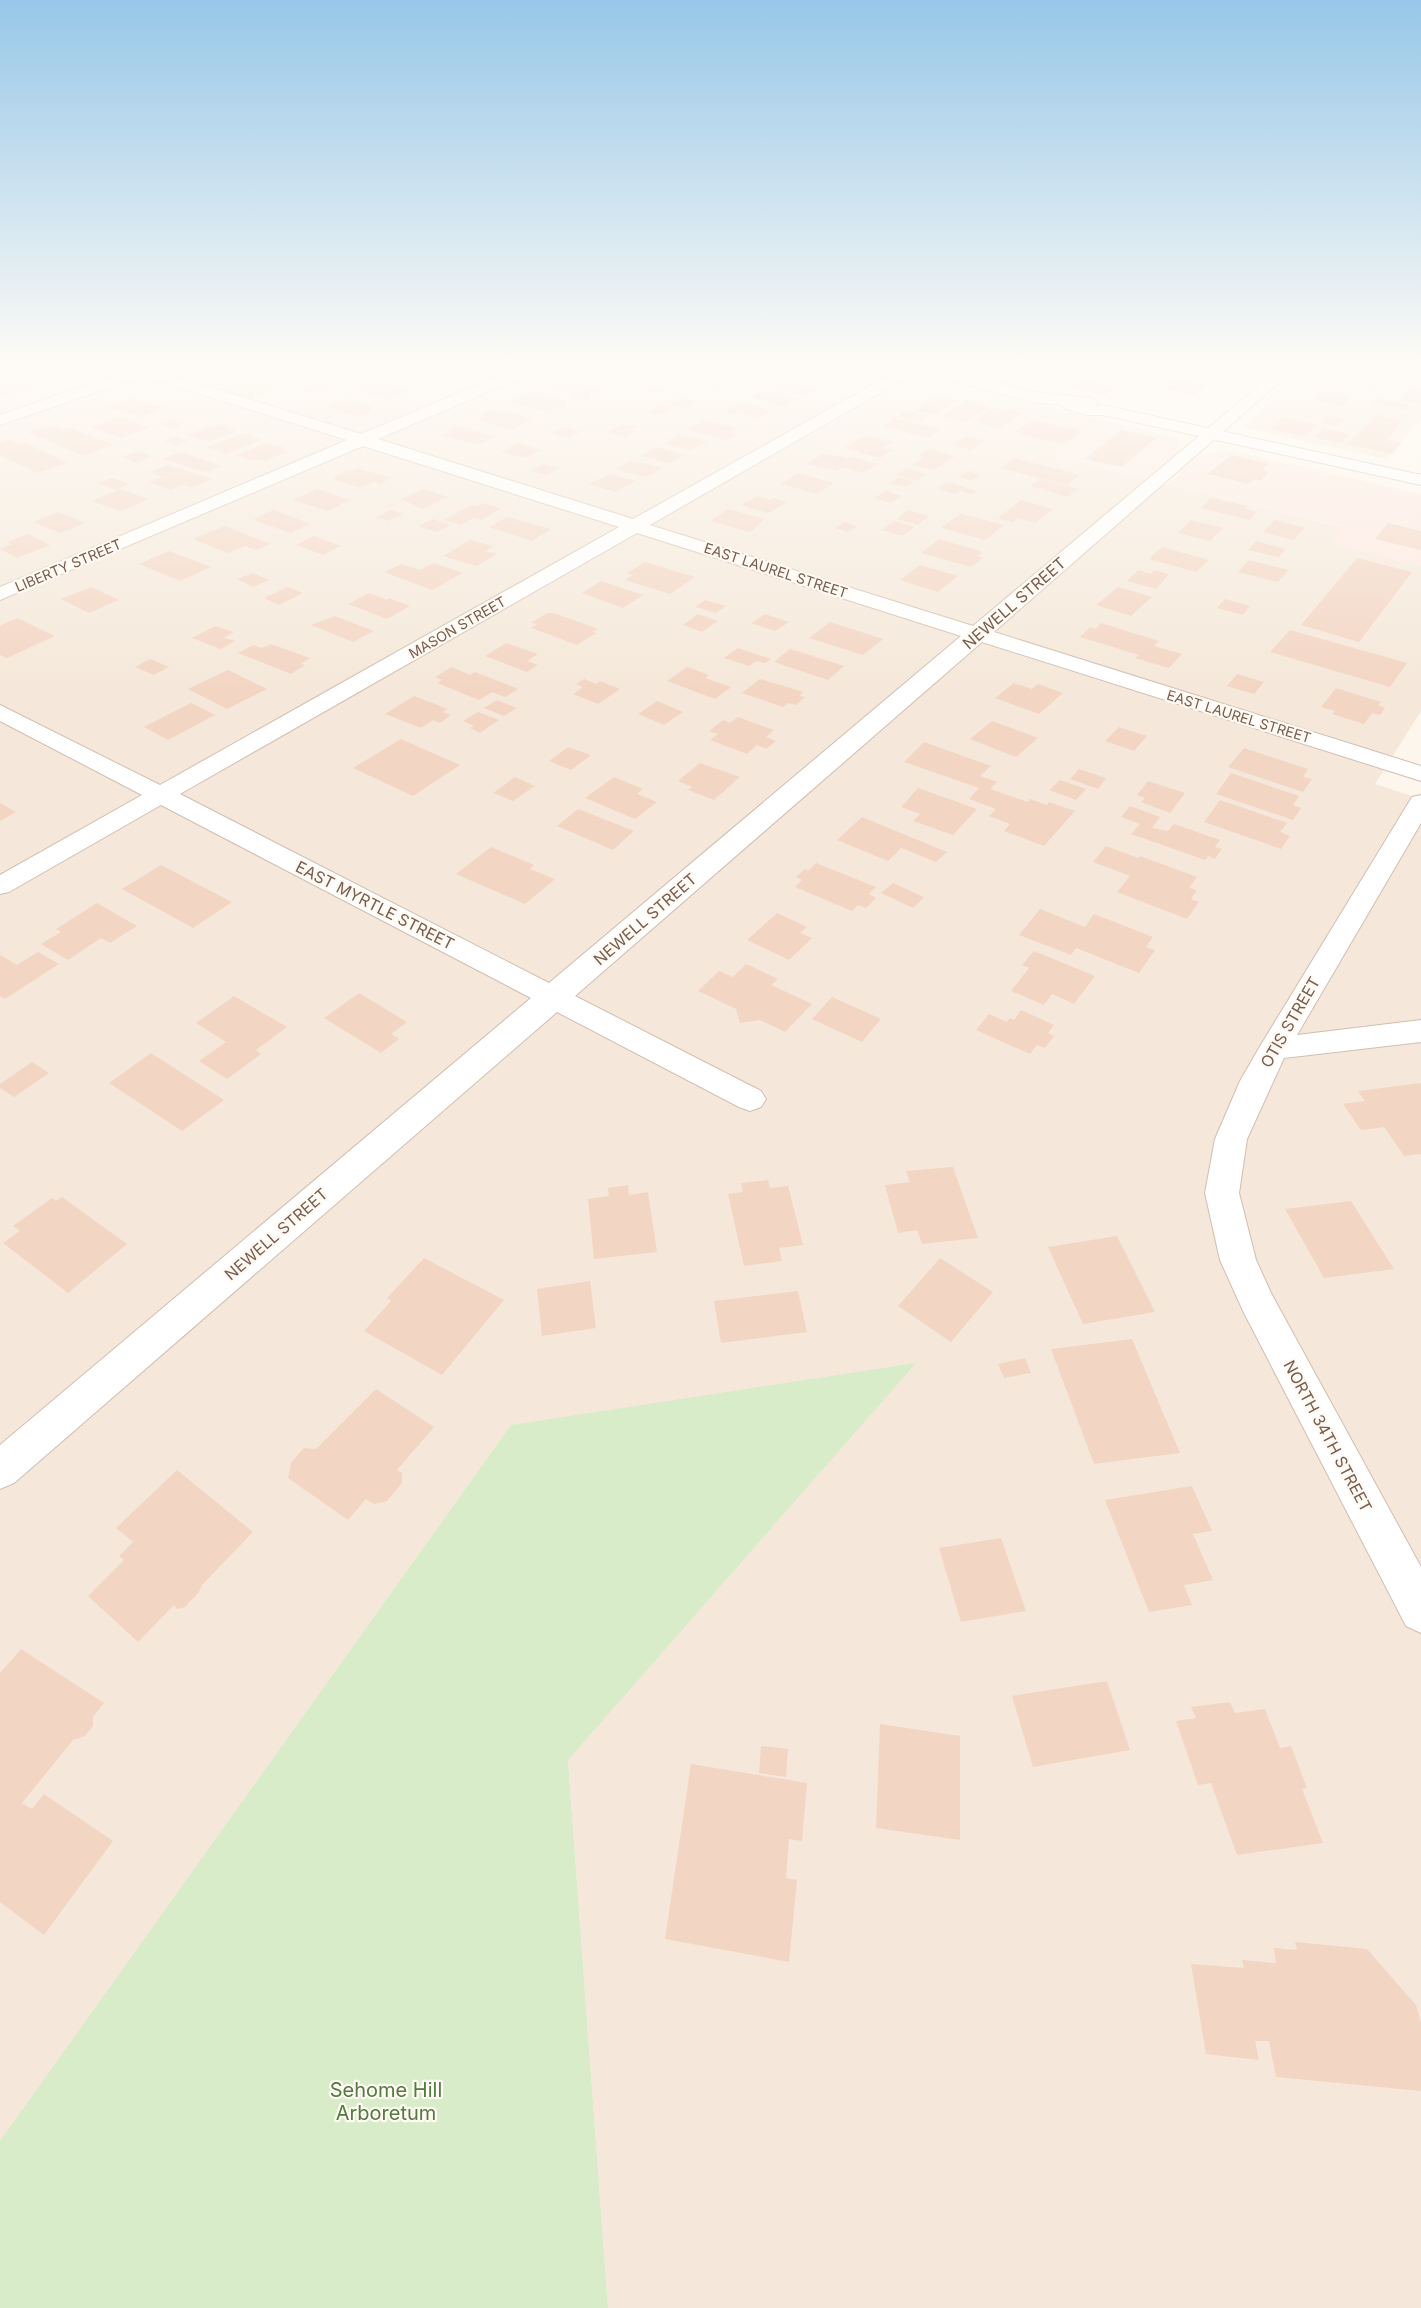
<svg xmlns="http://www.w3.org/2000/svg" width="1421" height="2308" viewBox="0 0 1421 2308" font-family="Inter,sans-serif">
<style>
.residential{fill:#f5e8da}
.commercial{fill:#fde8e0}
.green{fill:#d8ecc9}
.building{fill:#f3d5c3}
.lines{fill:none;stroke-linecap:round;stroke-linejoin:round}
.street-casing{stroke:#d1beb0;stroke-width:2}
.secondary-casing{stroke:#d6c0b0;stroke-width:2}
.street{fill:#fff;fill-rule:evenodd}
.secondary{fill:#fff;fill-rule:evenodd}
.labels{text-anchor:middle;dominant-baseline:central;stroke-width:4.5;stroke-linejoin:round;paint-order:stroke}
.far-street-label{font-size:14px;fill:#7a5c4d;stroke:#fffaf3}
.street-label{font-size:16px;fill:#7a5c4d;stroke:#fffaf3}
.near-park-label{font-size:20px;fill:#537a41;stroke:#fffaf3}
</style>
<rect width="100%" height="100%" fill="#fdf6ec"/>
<path class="residential" d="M 0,367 L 876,367 L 1103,420 L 1053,456 L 1345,528 L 1332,544 L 1421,566 L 1421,711 L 1375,784 L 1421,799 L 1421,2308 L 608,2308 L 568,1760 L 0,2226 Z
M 1313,367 L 1421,367 L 1421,419 L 1385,459 L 1243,427 Z"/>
<path class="commercial" d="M 1103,420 L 1173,437 L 1179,441 L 1177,445 L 1182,453 L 1150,480 L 1053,456 Z
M 1226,450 L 1421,494 L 1421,566 L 1332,544 L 1344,527 L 1168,484 L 1197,457 Z"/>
<path class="green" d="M 191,367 L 206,367 L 198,370 L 234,381 L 218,387 L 173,373 Z
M 238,367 L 271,367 L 308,377 L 302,380 L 294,377 L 295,376 L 281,382 L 291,384 L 250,398 L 219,390 L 260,374 Z
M 916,1363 L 568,1760 L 608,2308 L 0,2308 L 0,2141 L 511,1425 Z"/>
<path class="building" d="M 206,367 L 232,367 L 255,374 L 234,381 L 197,370 Z
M 421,367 L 455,376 L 449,378 L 452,379 L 434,384 L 406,377 L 413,374 L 407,372 Z
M 596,367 L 615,367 L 636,372 L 626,377 L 592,369 Z
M 779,367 L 808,367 L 793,375 L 773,370 Z
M 833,367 L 853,370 L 830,382 L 810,378 Z
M 1201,367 L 1241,376 L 1230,385 L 1194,377 L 1197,372 L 1195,372 Z
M 381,368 L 401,373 L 392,377 L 373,372 Z
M 280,371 L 296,376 L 281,382 L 264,377 Z
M 1356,371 L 1386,377 L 1381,382 L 1384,383 L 1375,388 L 1342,381 Z
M 586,373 L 622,382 L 609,388 L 573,378 Z
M 330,377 L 343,381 L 314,393 L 301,389 Z
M 674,377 L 685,380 L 672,386 L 661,383 Z
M 1174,377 L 1208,384 L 1195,395 L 1161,388 Z
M 5,378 L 33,387 L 1,397 L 0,379 Z
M 376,379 L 411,390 L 388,399 L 353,388 Z
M 714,379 L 729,383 L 718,388 L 703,385 Z
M 1081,379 L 1109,385 L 1116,387 L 1104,395 L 1069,388 Z
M 567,380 L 602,389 L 589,395 L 594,396 L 585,401 L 568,396 L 574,394 L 544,386 L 556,381 L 562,382 Z
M 784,381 L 817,389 L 804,396 L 771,387 Z
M 650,386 L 665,389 L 657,393 L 642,390 Z
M 1409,389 L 1421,391 L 1421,404 L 1399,400 Z
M 764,391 L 795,399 L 782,406 L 750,397 Z
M 1325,392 L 1351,397 L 1342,406 L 1313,400 Z
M 536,394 L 568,402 L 547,412 L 509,402 L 524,395 L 529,397 Z
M 938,396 L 958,401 L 933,415 L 915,411 Z
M 681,397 L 699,402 L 685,408 L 668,404 Z
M 132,398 L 164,408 L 140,417 L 108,407 Z
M 1377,398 L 1411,405 L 1406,410 L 1372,403 Z
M 347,399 L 375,407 L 368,410 L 372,411 L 359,417 L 327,407 Z
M 967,400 L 989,407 L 964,423 L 942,415 Z
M 742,403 L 772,411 L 759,418 L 737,412 L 733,415 L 724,412 Z
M 662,404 L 674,408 L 658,415 L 646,412 Z
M 993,408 L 1007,411 L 1010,409 L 1024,413 L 998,429 L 973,420 Z
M 493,410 L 517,414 L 532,420 L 512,430 L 477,420 L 484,416 L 480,415 Z
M 906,411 L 929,416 L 920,422 L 897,417 Z
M 1376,415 L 1403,421 L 1386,440 L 1402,443 L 1392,454 L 1347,444 Z
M 1328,416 L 1345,419 L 1337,426 L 1320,423 Z
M 119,417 L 150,427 L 122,438 L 91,427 Z
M 1284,417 L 1318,425 L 1305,437 L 1271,429 Z
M 894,418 L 940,429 L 928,438 L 883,426 Z
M 174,419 L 185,423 L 172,428 L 161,424 Z
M 704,420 L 739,429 L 731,433 L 736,434 L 726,440 L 686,429 Z
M 1033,420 L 1077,429 L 1075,430 L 1081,432 L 1064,444 L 1017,434 L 1019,432 L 1016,431 Z
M 217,424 L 237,431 L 209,442 L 187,435 Z
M 623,424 L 636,427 L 630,430 L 636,431 L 626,437 L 608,432 Z
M 52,425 L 63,429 L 69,427 L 113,445 L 83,456 L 28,432 Z
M 458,425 L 496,437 L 480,444 L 473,444 L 443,435 L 450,432 L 445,430 Z
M 565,427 L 581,432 L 566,438 L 551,433 Z
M 1323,428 L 1350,434 L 1342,443 L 1315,438 Z
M 1121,430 L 1156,438 L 1122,467 L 1085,459 Z
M 243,433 L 262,440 L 226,454 L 207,447 Z
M 679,434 L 708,442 L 689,450 L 664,443 Z
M 866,435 L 893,442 L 883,447 L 893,450 L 880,458 L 844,448 Z
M 966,436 L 985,441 L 971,450 L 951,445 Z
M 176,437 L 187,441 L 176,446 L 164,441 Z
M 10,440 L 20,445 L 25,443 L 68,463 L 37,473 L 0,455 L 0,443 Z
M 266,443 L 286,448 L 281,450 L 287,452 L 264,461 L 259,459 L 253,461 L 236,455 Z
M 518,443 L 541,450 L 524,458 L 501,452 Z
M 657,447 L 685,455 L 669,463 L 641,456 Z
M 928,449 L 955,456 L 934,470 L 913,465 L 923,458 L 918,456 Z
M 139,451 L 153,457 L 136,463 L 122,457 Z
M 180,452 L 221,466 L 205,472 L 163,459 Z
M 824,453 L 849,459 L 852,457 L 878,464 L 864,473 L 843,467 L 836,471 L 807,464 Z
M 1231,455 L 1269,464 L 1262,470 L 1269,472 L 1261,481 L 1254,479 L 1249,484 L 1208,474 Z
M 1014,458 L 1080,475 L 1067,485 L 1000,468 Z
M 630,461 L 636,463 L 639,462 L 663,468 L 646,477 L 616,469 Z
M 543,464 L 560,468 L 546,475 L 529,471 Z
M 168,465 L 212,479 L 192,488 L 183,485 L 171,490 L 149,482 L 163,477 L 149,472 Z
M 357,468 L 391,478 L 380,484 L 373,482 L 361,488 L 332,479 L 347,470 L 352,471 Z
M 906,469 L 926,474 L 917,481 L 896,475 Z
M 968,471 L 981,475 L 972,481 L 959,477 Z
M 798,473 L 834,483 L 817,494 L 781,484 Z
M 610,474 L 636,481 L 615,492 L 589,484 Z
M 899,477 L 914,482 L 905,487 L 889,483 Z
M 112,478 L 129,484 L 116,490 L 98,483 Z
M 1040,479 L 1078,489 L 1068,497 L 1030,486 Z
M 946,482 L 978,491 L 973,494 L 960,491 L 956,494 L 937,489 Z
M 120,489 L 149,499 L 121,511 L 91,501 Z
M 317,489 L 351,500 L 328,511 L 293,500 Z
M 424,489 L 448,497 L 422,509 L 401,499 Z
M 886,491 L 902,496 L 891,503 L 874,498 Z
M 757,496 L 771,500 L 774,498 L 787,502 L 768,513 L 741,505 Z
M 1211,498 L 1248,506 L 1245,509 L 1257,512 L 1250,520 L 1201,508 Z
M 1021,500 L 1053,509 L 1035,523 L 1018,518 L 1013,522 L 998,518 Z
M 483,503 L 501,508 L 482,520 L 474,518 L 461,525 L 444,520 L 472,505 L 477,506 Z
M 728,509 L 765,519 L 750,532 L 710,521 Z
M 273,510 L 311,524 L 291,533 L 253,520 Z
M 391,510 L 403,514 L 388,521 L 376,517 Z
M 908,510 L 929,516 L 918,525 L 897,519 Z
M 58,512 L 85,523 L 60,533 L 33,522 Z
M 961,514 L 1004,525 L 985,540 L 941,528 Z
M 507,517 L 551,529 L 532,541 L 489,527 Z
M 433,519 L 450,525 L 436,532 L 418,526 Z
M 1191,520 L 1223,528 L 1210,541 L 1178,533 Z
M 1275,520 L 1305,528 L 1293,540 L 1263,532 Z
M 895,521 L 915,527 L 902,536 L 882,530 Z
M 844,522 L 857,526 L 848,532 L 835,528 Z
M 1388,523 L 1421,531 L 1421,550 L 1375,539 Z
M 225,526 L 271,544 L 256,550 L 245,546 L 228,553 L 193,539 Z
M 28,534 L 50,545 L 17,558 L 0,549 L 12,544 L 7,542 Z
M 314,536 L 341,546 L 323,555 L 296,545 Z
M 939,539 L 983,552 L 978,556 L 983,558 L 971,567 L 921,553 Z
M 470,540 L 493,546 L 485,551 L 497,554 L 477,566 L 443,556 Z
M 1256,541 L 1286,549 L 1279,557 L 1248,550 Z
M 1162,547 L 1209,560 L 1196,572 L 1149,559 Z
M 169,551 L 211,567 L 180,581 L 139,564 Z
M 1357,558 L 1412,572 L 1359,642 L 1301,625 Z
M 1249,560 L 1289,570 L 1278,582 L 1238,572 Z
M 645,562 L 695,577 L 670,594 L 625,580 L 633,575 L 627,573 Z
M 434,563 L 463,573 L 432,590 L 384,572 L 401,564 L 420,570 Z
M 920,565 L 958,576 L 938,592 L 900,580 Z
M 1138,570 L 1151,574 L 1154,570 L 1169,574 L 1156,589 L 1127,581 Z
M 253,573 L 269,580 L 253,587 L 237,579 Z
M 601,581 L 643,595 L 623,608 L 582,593 Z
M 91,587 L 119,600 L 89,613 L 61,599 Z
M 288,587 L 303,593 L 279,605 L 264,598 Z
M 1118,587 L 1152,597 L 1131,616 L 1096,605 Z
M 369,593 L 387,600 L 389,598 L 410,606 L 387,619 L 348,604 Z
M 1225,599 L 1250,606 L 1243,615 L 1217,608 Z
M 705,600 L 726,606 L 716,613 L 695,607 Z
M 547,613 L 554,613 L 598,629 L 592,632 L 596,633 L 577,645 L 531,628 L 537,624 L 531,623 Z
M 698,614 L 718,621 L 702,632 L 683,625 Z
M 765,614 L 789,622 L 775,631 L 751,623 Z
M 335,616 L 374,631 L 353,642 L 311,625 Z
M 17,618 L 55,636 L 7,658 L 0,655 L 0,626 Z
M 830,622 L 883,639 L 863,655 L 809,638 Z
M 1101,623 L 1159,641 L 1154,646 L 1182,654 L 1169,668 L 1135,658 L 1139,655 L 1080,637 L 1090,627 L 1095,629 Z
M 215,626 L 234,632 L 224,638 L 235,641 L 221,649 L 192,638 Z
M 1290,630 L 1407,663 L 1390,687 L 1270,652 Z
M 506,643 L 538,654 L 527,661 L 538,665 L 527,672 L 485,656 Z
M 271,644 L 310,658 L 301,664 L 305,665 L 291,674 L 238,653 L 253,645 L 262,648 Z
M 738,648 L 771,659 L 765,663 L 757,661 L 749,666 L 724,658 Z
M 790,649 L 844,666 L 828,680 L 774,662 Z
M 150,659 L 169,667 L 154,675 L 135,667 Z
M 452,667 L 470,675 L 475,672 L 518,689 L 505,697 L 492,692 L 479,700 L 437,683 L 442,680 L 435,677 Z
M 687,667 L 709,675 L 705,678 L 731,687 L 715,699 L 667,681 Z
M 228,670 L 267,689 L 227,709 L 188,689 Z
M 1237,674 L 1264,682 L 1254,694 L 1227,686 Z
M 584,679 L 596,684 L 600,681 L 620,689 L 598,704 L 573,694 L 583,687 L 576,684 Z
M 760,679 L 803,692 L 799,696 L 805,697 L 796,705 L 788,703 L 783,707 L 742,693 Z
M 1014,683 L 1032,689 L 1038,684 L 1063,693 L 1039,714 L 995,698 Z
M 1336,688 L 1381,702 L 1378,705 L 1385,708 L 1380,715 L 1372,713 L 1364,724 L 1332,714 L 1335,711 L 1321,707 Z
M 414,696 L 448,709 L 443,712 L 451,715 L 440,723 L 433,720 L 421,728 L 385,714 Z
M 497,700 L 517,708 L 504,716 L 484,708 Z
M 657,701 L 683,712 L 664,725 L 638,714 Z
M 191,703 L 215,715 L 168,740 L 144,727 Z
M 478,712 L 499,720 L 480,733 L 470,728 L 474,726 L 463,721 Z
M 738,717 L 774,730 L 766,737 L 776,741 L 766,749 L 757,745 L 747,754 L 710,740 L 718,734 L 709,731 L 723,720 L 730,723 Z
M 992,721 L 1038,738 L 1016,757 L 970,739 Z
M 1119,727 L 1147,736 L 1134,751 L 1105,741 Z
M 401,739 L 460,765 L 413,796 L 353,768 Z
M 924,742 L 991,766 L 980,776 L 997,782 L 990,789 L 1028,802 L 1030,799 L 1047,805 L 1049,802 L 1075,811 L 1044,846 L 1004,831 L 1010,824 L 989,816 L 996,809 L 969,799 L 979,788 L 904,762 Z
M 568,747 L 591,755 L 571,770 L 549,761 Z
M 1244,748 L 1308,769 L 1303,777 L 1312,779 L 1303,792 L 1228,767 Z
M 700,763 L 740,777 L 714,800 L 688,790 L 692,787 L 678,781 Z
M 1079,769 L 1106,778 L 1098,789 L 1070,779 Z
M 1231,773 L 1299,796 L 1293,805 L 1301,808 L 1293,820 L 1216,794 Z
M 515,777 L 535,786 L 513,801 L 493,793 Z
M 614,777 L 643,789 L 637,794 L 657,802 L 635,819 L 585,798 Z
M 1060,780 L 1086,789 L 1076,800 L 1049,790 Z
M 1148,781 L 1185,793 L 1170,813 L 1141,802 L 1145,798 L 1137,795 Z
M 918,788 L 977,809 L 953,835 L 913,821 L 920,814 L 901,807 Z
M 1220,800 L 1287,823 L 1280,832 L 1290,836 L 1281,849 L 1204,822 Z
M 0,803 L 16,812 L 0,821 Z
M 1130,806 L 1160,817 L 1152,828 L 1168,831 L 1174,824 L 1220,840 L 1215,847 L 1222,849 L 1215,859 L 1208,856 L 1205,860 L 1131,834 L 1140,824 L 1121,817 Z
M 578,809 L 634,831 L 613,850 L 557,826 Z
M 862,817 L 947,852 L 936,862 L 901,848 L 888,861 L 837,840 Z
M 1106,846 L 1138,858 L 1140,856 L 1197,877 L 1189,888 L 1197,890 L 1191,899 L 1199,902 L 1187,919 L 1117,892 L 1130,876 L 1093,862 Z
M 491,847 L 534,865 L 530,869 L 555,879 L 525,904 L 456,874 Z
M 816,863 L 876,887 L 869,894 L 876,898 L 866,908 L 858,905 L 852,911 L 795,887 L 802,880 L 796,877 L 805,869 L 808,871 Z
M 161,865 L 232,902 L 193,928 L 122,889 Z
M 893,883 L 924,897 L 913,908 L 881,893 Z
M 97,903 L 137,926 L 110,943 L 101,938 L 68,960 L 41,944 L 61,932 L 56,929 Z
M 1040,909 L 1085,927 L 1094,914 L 1153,937 L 1146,947 L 1155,950 L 1139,973 L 1076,948 L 1071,955 L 1019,935 Z
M 777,913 L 807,927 L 800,933 L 812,938 L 789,960 L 747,940 Z
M 1034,951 L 1095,976 L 1074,1004 L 1052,994 L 1044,1005 L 1011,991 L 1029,968 L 1022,965 Z
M 38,952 L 59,964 L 5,999 L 0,996 L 0,955 L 17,965 Z
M 746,964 L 778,979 L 771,985 L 812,1004 L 785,1032 L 760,1020 L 740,1023 L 736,1009 L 698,991 L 719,971 L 733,977 Z
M 359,993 L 407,1022 L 391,1034 L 399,1039 L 381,1053 L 324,1018 Z
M 234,996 L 287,1027 L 256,1050 L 261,1054 L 227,1079 L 199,1061 L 226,1042 L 196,1023 Z
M 832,997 L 881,1019 L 862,1042 L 812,1019 Z
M 1021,1010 L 1054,1025 L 1048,1033 L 1054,1036 L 1045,1048 L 1037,1045 L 1030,1054 L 976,1030 L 989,1014 L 1007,1022 L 1010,1018 L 1014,1020 Z
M 151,1053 L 224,1100 L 182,1131 L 109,1083 Z
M 32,1062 L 49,1073 L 14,1097 L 0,1088 L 0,1084 Z
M 1421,1083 L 1421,1154 L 1404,1156 L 1384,1127 L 1361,1130 L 1343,1104 L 1365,1101 L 1358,1091 Z
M 953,1167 L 978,1238 L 922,1244 L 917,1230 L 898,1233 L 885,1185 L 910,1182 L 906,1171 Z
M 768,1180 L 770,1188 L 788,1186 L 803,1245 L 779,1248 L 782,1261 L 744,1266 L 728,1194 L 743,1192 L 741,1183 Z
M 628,1185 L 629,1195 L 648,1192 L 657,1252 L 594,1259 L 588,1199 L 609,1196 L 608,1188 Z
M 62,1197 L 127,1244 L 68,1293 L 3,1243 L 20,1231 L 13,1226 L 52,1198 L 56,1201 Z
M 1351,1201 L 1394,1269 L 1324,1278 L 1285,1209 Z
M 1117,1236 L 1155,1312 L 1083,1324 L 1048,1247 Z
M 424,1258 L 504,1300 L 442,1375 L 364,1331 L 391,1301 L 387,1298 Z
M 940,1258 L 993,1292 L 951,1342 L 898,1306 Z
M 590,1281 L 596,1328 L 542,1336 L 537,1289 Z
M 798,1291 L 807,1332 L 721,1343 L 714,1301 Z
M 1132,1339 L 1180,1453 L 1094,1464 L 1051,1349 Z
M 1025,1358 L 1031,1373 L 1004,1378 L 998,1364 Z
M 376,1389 L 434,1427 L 397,1470 L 402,1473 L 402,1483 L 387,1501 L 374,1504 L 366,1499 L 348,1520 L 288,1478 L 291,1463 L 304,1448 L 316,1449 Z
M 177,1470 L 253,1532 L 202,1585 L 199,1592 L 185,1607 L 177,1609 L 174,1605 L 138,1642 L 88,1596 L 124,1560 L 119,1556 L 133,1542 L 116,1528 Z
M 1192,1486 L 1212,1531 L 1193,1534 L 1213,1580 L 1184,1585 L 1192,1605 L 1149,1612 L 1105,1500 Z
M 1001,1538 L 1026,1611 L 961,1622 L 939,1548 Z
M 21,1649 L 104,1703 L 93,1717 L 93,1726 L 85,1736 L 73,1740 L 22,1803 L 32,1809 L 44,1794 L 113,1841 L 44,1935 L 0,1902 L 0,1673 Z
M 1107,1681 L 1130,1750 L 1033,1767 L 1012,1696 Z
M 1230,1702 L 1235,1713 L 1265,1709 L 1280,1748 L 1291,1746 L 1307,1788 L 1302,1789 L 1323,1843 L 1237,1855 L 1211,1783 L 1198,1785 L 1176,1721 L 1196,1718 L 1191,1707 Z
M 880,1724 L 960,1736 L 960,1840 L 876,1828 Z
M 761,1746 L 788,1749 L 786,1777 L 759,1773 Z
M 691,1764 L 807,1783 L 802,1841 L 789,1839 L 786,1878 L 797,1880 L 789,1962 L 665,1939 Z
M 1295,1942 L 1367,1949 L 1416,2005 L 1421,2023 L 1421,2091 L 1276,2077 L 1269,2041 L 1255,2041 L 1259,2060 L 1206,2054 L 1191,1964 L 1244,1968 L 1242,1960 L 1276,1963 L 1274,1948 L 1297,1950 Z"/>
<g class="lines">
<g class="street-casing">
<path id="street" d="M 124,367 L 161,367 L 158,371 L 361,434 L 521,367 L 541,367 L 539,370 L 378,439 L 633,519 L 904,367 L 920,367 L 918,371 L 650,525 L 973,626 L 1281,367 L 1297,367 L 994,632 L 1421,766 L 1421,781 L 982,642 L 575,996 L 761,1091 L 766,1099 L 761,1107 L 750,1111 L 739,1107 L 557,1012 L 14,1483 L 0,1489 L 0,1445 L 531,998 L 161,805 L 9,892 L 0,894 L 0,875 L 142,795 L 0,721 L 0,705 L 160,785 L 619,527 L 363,446 L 0,600 L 0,587 L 347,440 L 143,376 L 0,425 L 0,415 L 128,371 ZM 637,533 L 961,636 L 549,983 L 180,794 Z
M 1011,367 L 1071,367 C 1062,377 1037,372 1023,374 C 1011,376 1003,387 991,384 L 988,381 Z
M 1421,795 L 1421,823 L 1297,1035 L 1421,1020 L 1421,1042 L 1284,1058 L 1247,1139 L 1239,1193 L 1256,1260 L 1272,1295 L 1421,1567 L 1421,1633 L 1406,1626 L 1244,1313 L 1220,1260 L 1205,1193 L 1215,1139 L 1240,1081 L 1259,1048 L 1409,802 L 1412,797 Z"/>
</g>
<g class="secondary-casing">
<path id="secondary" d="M 904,367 L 929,367 L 1034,392 L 1090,398 L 1096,400 L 1098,403 L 1096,406 L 1103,405 L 1421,475 L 1421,485 L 1103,415 L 1087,415 L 1065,409 L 1063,405 L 1034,402 L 906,370 Z"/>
</g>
<use href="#street" class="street"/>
<use href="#secondary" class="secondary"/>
</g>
<linearGradient id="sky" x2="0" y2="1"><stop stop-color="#97c7e8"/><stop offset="0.53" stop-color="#fefbf6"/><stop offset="1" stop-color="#fefbf6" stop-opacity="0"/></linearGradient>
<rect width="1421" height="690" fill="url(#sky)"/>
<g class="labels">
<g class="far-street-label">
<text transform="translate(68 565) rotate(-23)">LIBERTY STREET</text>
<text transform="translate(776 570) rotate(18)">EAST LAUREL STREET</text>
<text transform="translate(457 627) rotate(-30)">MASON STREET</text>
<text transform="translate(1239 716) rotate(17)">EAST LAUREL STREET</text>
</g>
<g class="street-label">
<text transform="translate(1014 603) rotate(-41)">NEWELL STREET</text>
<text transform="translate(375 905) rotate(27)">EAST MYRTLE STREET</text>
<text transform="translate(645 919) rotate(-41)">NEWELL STREET</text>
<text transform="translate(1290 1022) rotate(-60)">OTIS STREET</text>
<text transform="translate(276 1234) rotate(-41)">NEWELL STREET</text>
<text transform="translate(1328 1436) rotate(62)">NORTH 34TH STREET</text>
</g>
<g class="near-park-label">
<text x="386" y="2090">Sehome Hill<tspan x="386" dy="23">Arboretum</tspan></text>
</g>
</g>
</svg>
